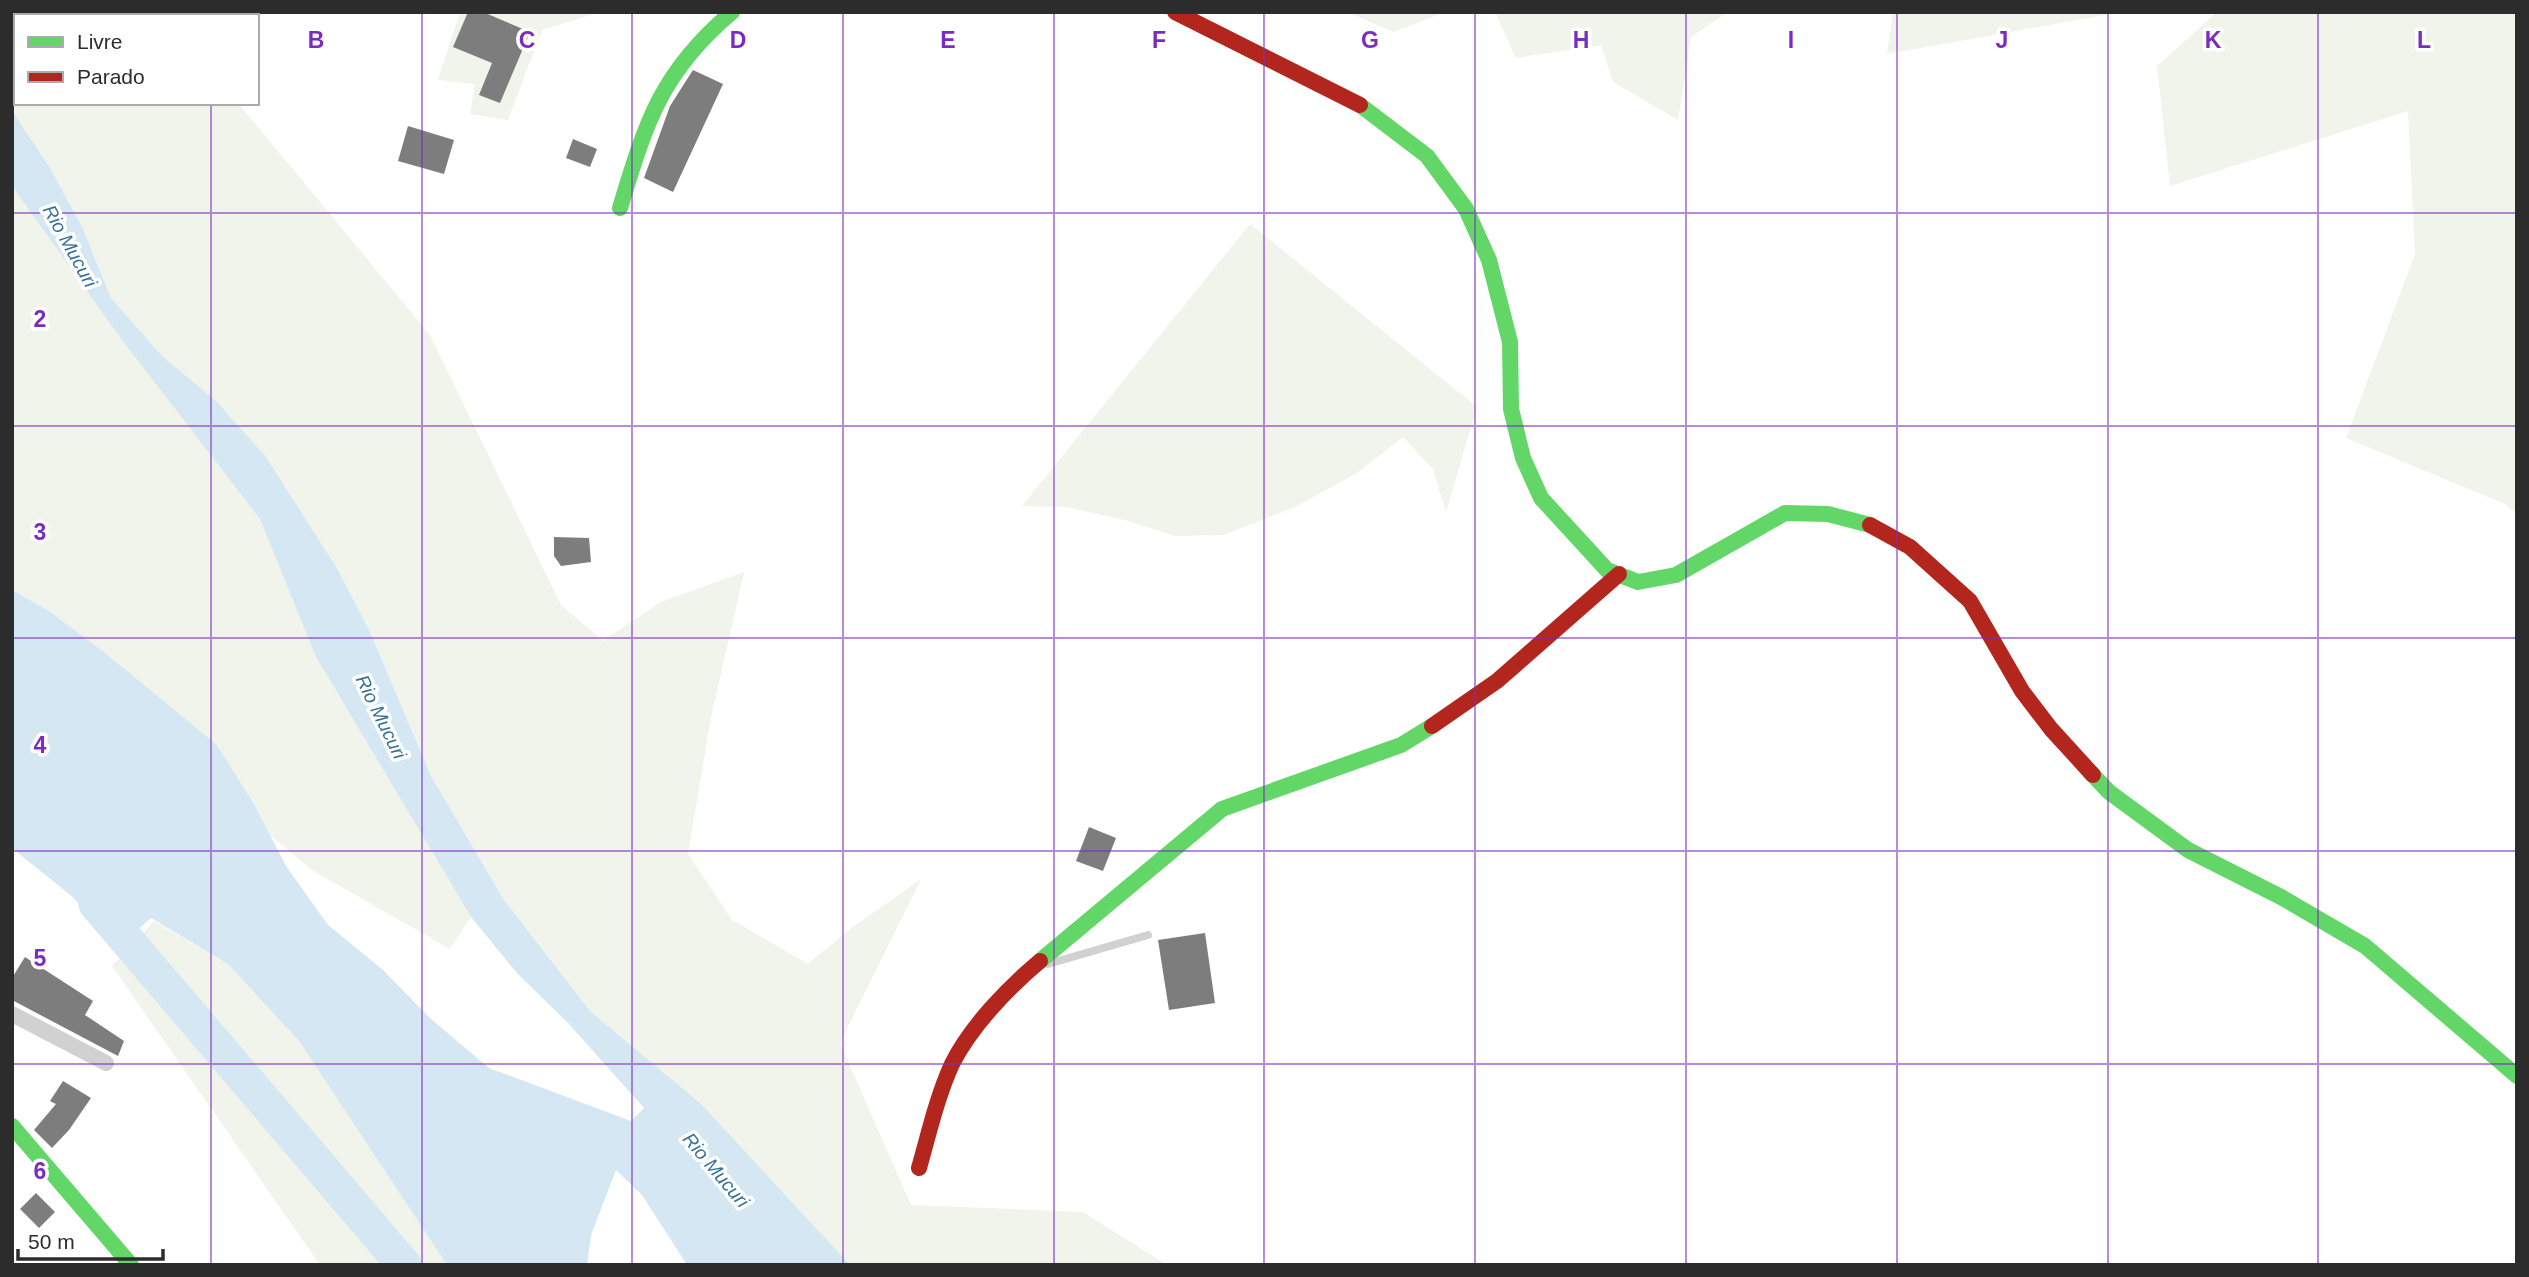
<svg xmlns="http://www.w3.org/2000/svg" width="2529" height="1277" viewBox="0 0 2529 1277" font-family="Helvetica,sans-serif">
<style>
.green{fill:#f0f4ea}
.water{fill:#d4e7f2}
.lines{fill:none;stroke-linecap:round;stroke-linejoin:round}
.river{stroke:#d4e7f2;stroke-width:35}
.building{fill:#7d7d7d}
.lane{stroke:#d1d1d1;stroke-width:8}
.street{stroke:#d1d1d1;stroke-width:16}
.fast{stroke:#63d668;stroke-width:16}
.jam{stroke:#b3261e;stroke-width:16}
.grid{fill:none;stroke:#7b2cbf;stroke-width:2;stroke-opacity:0.55}
.labels{text-anchor:middle;dominant-baseline:central;stroke-width:7;stroke-linejoin:round;paint-order:stroke}
.water-label{font-size:19px;font-style:italic;fill:#357193;stroke:#fff}
.grid-label{font-size:23px;text-anchor:middle;font-weight:bold;fill:#7b2cbf;stroke:#fff;stroke-width:7;stroke-linejoin:round;paint-order:stroke}
</style>
<rect width="100%" height="100%" fill="#fff"/>
<path class="green" d="M 12,12 L 162,12 L 165,16 L 16,16 L 16,103 L 238,103 L 430,335 L 561,605 L 603,641 L 661,602 L 744,572 L 710,722 L 688,854 L 732,920 L 808,964 L 849,930 L 921,879 L 840,1043 L 911,1205 L 1083,1212 L 1167,1265 L 843,1265 L 644,1056 L 590,1011 L 504,900 L 431,776 L 370,632 L 338,570 L 266,457 L 216,402 L 162,356 L 111,298 L 83,229 L 12,112 Z
M 460,12 L 600,12 L 542,30 L 508,120 L 470,114 L 475,84 L 438,80 Z
M 1347,12 L 1445,12 L 1394,32 Z
M 1495,12 L 1728,12 L 1691,37 L 1678,120 L 1613,82 L 1601,45 L 1516,58 Z
M 1893,12 L 2122,12 L 1887,54 Z
M 2217,12 L 2517,12 L 2517,514 L 2505,504 L 2346,438 L 2415,254 L 2408,111 L 2170,186 L 2157,66 Z
M 12,186 L 118,334 L 260,519 L 316,657 L 471,917 L 450,949 L 312,870 L 270,835 L 216,744 L 104,652 L 49,611 L 12,590 Z
M 1250,224 L 1477,407 L 1446,512 L 1433,469 L 1403,437 L 1357,473 L 1295,507 L 1223,535 L 1175,536 L 1125,520 L 1066,507 L 1022,506 Z
M 154,921 L 228,964 L 299,1041 L 447,1265 L 320,1265 L 112,966 Z"/>
<path class="water" d="M 12,111 L 50,168 L 83,229 L 111,298 L 162,356 L 216,401 L 266,457 L 338,570 L 370,632 L 431,776 L 504,900 L 590,1011 L 701,1104 L 850,1265 L 687,1265 L 642,1195 L 616,1170 L 591,1235 L 587,1265 L 447,1265 L 299,1041 L 228,964 L 151,918 L 122,944 L 69,894 L 12,848 L 12,590 L 49,611 L 104,652 L 216,744 L 254,804 L 286,866 L 328,925 L 382,969 L 431,1019 L 489,1068 L 631,1121 L 644,1108 L 568,1023 L 517,973 L 471,917 L 316,657 L 260,519 L 122,340 L 12,186 Z"/>
<g class="lines">
<path class="river" d="M 96,904 L 404,1265"/>
</g>
<path class="building" d="M 468,12 L 483,12 L 530,32 L 500,103 L 479,95 L 492,63 L 453,47 Z
M 693,70 L 723,84 L 673,192 L 644,178 L 670,106 Z
M 408,126 L 454,140 L 444,174 L 398,161 Z
M 573,139 L 597,149 L 590,167 L 566,158 Z
M 554,537 L 589,538 L 591,562 L 561,566 L 554,556 Z
M 1089,827 L 1116,838 L 1103,871 L 1076,861 Z
M 1205,933 L 1215,1003 L 1169,1010 L 1158,940 Z
M 25,957 L 93,1001 L 85,1015 L 124,1041 L 118,1056 L 12,1000 L 12,978 Z
M 63,1081 L 91,1098 L 69,1130 L 52,1148 L 34,1130 L 56,1104 L 50,1101 Z
M 36,1193 L 55,1212 L 39,1228 L 20,1209 Z"/>
<g class="lines">
<path class="lane" d="M 1048,964 L 1148,935"/>
<path class="street" d="M 12,1014 L 106,1063"/>
<path class="fast" d="M 1360,105 L 1427,156 L 1466,209 L 1489,260 L 1510,342 L 1511,409 L 1523,458 L 1541,498 L 1607,570 L 1638,582 L 1676,575 L 1785,513 L 1828,514 L 1870,525
M 620,208 C 646,122 661,72 732,12
M 2093,775 L 2109,792 L 2188,850 L 2281,897 L 2365,946 L 2517,1076
M 1040,961 L 1222,809 L 1401,745 L 1432,726
M 12,1126 L 131,1265"/>
<path class="jam" d="M 1175,12 L 1360,105
M 1870,525 L 1910,547 L 1970,601 L 2022,691 L 2051,729 L 2093,775
M 1432,726 L 1497,681 L 1619,574
M 919,1168 C 929,1133 937,1097 952,1064 C 971,1026 1008,988 1040,961"/>
</g>
<path class="grid" d="M 211,12 L 211,16M 422,12 L 422,1265M 632,12 L 632,1265M 843,12 L 843,1265M 1054,12 L 1054,1265M 1264,12 L 1264,1265M 1475,12 L 1475,1265M 1686,12 L 1686,1265M 1897,12 L 1897,1265M 2108,12 L 2108,1265M 2318,12 L 2318,1265M 211,103 L 211,1265M 12,213 L 2517,213M 12,426 L 2517,426M 12,638 L 2517,638M 12,851 L 2517,851M 12,1064 L 2517,1064"/>
<g class="labels">
<g class="water-label">
<text transform="translate(70 246) rotate(61)">Rio Mucuri</text>
<text transform="translate(381 717) rotate(64)">Rio Mucuri</text>
<text transform="translate(716 1170) rotate(50)">Rio Mucuri</text>
</g>
</g>
<g class="grid-label">
<text x="316" y="48">B</text>
<text x="527" y="48">C</text>
<text x="738" y="48">D</text>
<text x="948" y="48">E</text>
<text x="1159" y="48">F</text>
<text x="1370" y="48">G</text>
<text x="1581" y="48">H</text>
<text x="1791" y="48">I</text>
<text x="2002" y="48">J</text>
<text x="2213" y="48">K</text>
<text x="2424" y="48">L</text>
<text x="40" y="327">2</text>
<text x="40" y="540">3</text>
<text x="40" y="753">4</text>
<text x="40" y="966">5</text>
<text x="40" y="1179">6</text>
</g>
<rect width="2529" height="1277" fill="none" stroke="#2c2c2c" stroke-width="28"/>
<rect x="14" y="14" width="245" height="91" fill="#ffffff" stroke="#ababab" stroke-width="2"/>
<rect x="28" y="37" width="35" height="10" fill="#63d668" stroke="#ababab" stroke-width="2"/>
<text x="77" y="49" font-size="21" fill="#2c2c2c">Livre</text>
<rect x="28" y="72" width="35" height="10" fill="#b3261e" stroke="#ababab" stroke-width="2"/>
<text x="77" y="84" font-size="21" fill="#2c2c2c">Parado</text>
<path d="M18 1249v10h145v-10" fill="none" stroke="#2c2c2c" stroke-width="3.5"/>
<text x="28" y="1249" font-size="21" fill="#2c2c2c" stroke="#ffffff" stroke-width="5" paint-order="stroke">50 m</text>
</svg>
